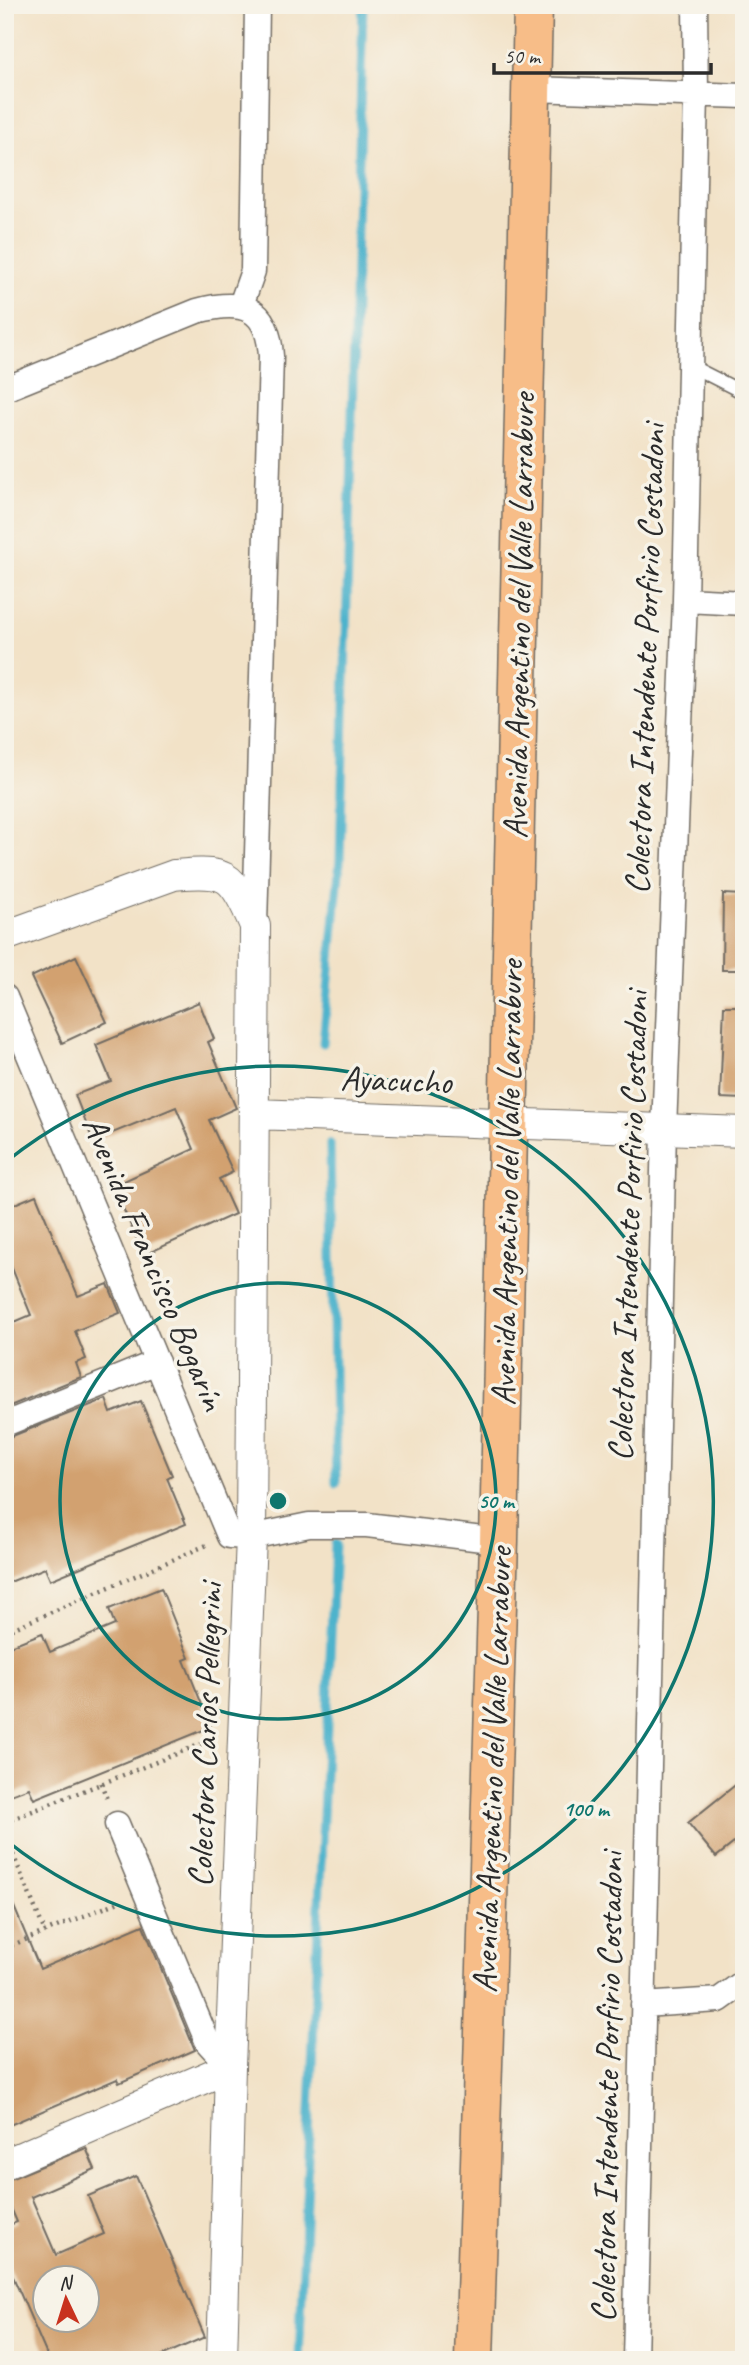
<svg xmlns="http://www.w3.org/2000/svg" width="749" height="2365" viewBox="0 0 749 2365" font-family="Caveat,sans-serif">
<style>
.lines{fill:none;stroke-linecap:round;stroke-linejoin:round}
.stream{stroke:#4db3cc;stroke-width:9}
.building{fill:#d2a170;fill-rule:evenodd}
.service-casing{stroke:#716b62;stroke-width:15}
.minor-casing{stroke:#716b62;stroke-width:27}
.tertiary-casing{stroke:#716b62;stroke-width:32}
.trunk-casing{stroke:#716b62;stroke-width:41}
.path{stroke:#716b62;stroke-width:4.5;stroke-dasharray:2 5;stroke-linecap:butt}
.service{stroke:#fff;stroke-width:12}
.minor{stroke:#fff;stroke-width:24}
.tertiary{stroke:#fff;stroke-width:30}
.trunk{stroke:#f7bd88;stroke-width:38}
.ring{fill:none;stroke:#0f766e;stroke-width:3.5}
.labels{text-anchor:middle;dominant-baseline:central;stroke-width:7;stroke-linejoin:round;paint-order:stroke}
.street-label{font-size:35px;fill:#2b2b2b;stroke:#f7f3e8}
.centre{fill:#0f766e;stroke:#f7f3e8;stroke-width:3.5}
.ring-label{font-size:21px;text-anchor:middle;font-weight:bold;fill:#0f766e;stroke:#f7f3e8;stroke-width:7;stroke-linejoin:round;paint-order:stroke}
</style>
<rect width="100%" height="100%" fill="#f7f3e8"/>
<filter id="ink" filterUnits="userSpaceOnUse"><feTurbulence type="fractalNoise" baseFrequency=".0143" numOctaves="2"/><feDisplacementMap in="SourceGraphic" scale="14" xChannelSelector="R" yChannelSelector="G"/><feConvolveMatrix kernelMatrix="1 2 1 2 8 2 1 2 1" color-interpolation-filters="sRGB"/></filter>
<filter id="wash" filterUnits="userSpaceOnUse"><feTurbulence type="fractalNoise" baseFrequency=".00686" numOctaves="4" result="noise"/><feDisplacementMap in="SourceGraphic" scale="28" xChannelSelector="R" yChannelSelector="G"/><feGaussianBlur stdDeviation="1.57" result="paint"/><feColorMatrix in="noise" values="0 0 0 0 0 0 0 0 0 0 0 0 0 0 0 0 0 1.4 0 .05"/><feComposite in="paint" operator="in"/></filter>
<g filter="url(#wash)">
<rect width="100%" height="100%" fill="#f2e2c7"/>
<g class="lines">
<path class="stream" d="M 323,1043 L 340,861 L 363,5
M 330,1144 L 336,1483
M 299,2360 L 335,1544"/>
</g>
<g id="blocks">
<path class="building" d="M 723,894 L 744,895 L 744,970 L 722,970 Z
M 76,956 L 107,1022 L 62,1043 L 31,977 Z
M 199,1002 L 214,1039 L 208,1042 L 236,1108 L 209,1120 L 233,1172 L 219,1179 L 235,1214 L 144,1255 L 113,1186 L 194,1149 L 176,1107 L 93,1141 L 75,1095 L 111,1081 L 96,1045 Z
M 724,1006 L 744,1006 L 744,1099 L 720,1098 Z
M 36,1195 L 78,1296 L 108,1284 L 120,1313 L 75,1331 L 86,1359 L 76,1363 L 81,1377 L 5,1408 L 5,1326 L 31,1315 L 5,1251 L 5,1208 Z
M 106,1399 L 111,1413 L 141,1401 L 172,1475 L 167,1478 L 186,1524 L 50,1580 L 45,1568 L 5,1584 L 5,1439 Z
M 161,1588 L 189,1658 L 184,1660 L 211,1727 L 34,1799 L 29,1788 L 5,1797 L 5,1648 L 42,1633 L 50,1652 L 115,1625 L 109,1609 Z
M 744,1778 L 744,1835 L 716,1857 L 688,1823 Z
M 5,1885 L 40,1969 L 143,1925 L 195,2050 L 119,2083 L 117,2079 L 5,2127 Z
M 86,2148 L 95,2169 L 31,2197 L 56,2255 L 104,2234 L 88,2196 L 136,2176 L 205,2337 L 152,2360 L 49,2360 L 5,2258 L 5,2227 L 17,2222 L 5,2194 L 5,2181 ZM 46,2278 L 88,2278 L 88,2320 L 46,2320 Z"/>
</g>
</g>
<g filter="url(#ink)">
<use href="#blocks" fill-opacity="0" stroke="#716b62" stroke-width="2"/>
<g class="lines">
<g class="service-casing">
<path id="service" d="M 689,365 L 744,393"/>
</g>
<g class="minor-casing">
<path id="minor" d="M 531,89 L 744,96
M 241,305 L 253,271 L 257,5
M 5,389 L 197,311 C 242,299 268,306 271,356 L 255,925
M 685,600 L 744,603
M 5,997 L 229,1536 L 251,1537 L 309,1525 L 367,1525 L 499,1541
M 5,1424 L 157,1362
M 117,1824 L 208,2043 L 230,2067
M 643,2005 L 719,2000 L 744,1982
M 635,2360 L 664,1129 L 685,600 L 696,94 L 695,5"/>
</g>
<g class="tertiary-casing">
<path id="tertiary" d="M 5,936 L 174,875 C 187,874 212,871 225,878 C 238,885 249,912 255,926 L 251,1537 L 230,2067 L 222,2360
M 255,1114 L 744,1132
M 5,2164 L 230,2067"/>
</g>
<g class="trunk-casing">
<path id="trunk" d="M 474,2360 L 499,1541 L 533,5"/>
</g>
<path class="path" d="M 5,1632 L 207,1545
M 101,1783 L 108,1802
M 5,1822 L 214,1739
M 5,1835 L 45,1932
M 5,1948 L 121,1901"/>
<use href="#service" class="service"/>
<use href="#minor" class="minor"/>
<use href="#tertiary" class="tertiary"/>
<use href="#trunk" class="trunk"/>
</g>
</g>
<g class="ring">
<circle cx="278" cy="1501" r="218"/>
<path d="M7 1161A435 435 0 1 1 7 1841"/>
</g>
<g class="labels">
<g class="street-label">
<text transform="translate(519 616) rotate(-89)">Avenida Argentino del Valle Larrabure</text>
<text transform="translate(645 659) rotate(-88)">Colectora Intendente Porfirio Costadoni</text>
<text transform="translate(396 1080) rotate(2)">Ayacucho</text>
<text transform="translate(507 1183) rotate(-89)">Avenida Argentino del Valle Larrabure</text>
<text transform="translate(628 1226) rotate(-88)">Colectora Intendente Porfirio Costadoni</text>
<text transform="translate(154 1263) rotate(67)">Avenida Francisco Bogarín</text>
<text transform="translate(205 1735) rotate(-88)">Colectora Carlos Pellegrini</text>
<text transform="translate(492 1770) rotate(-88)">Avenida Argentino del Valle Larrabure</text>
<text transform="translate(607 2087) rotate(-89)">Colectora Intendente Porfirio Costadoni</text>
</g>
</g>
<circle cx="278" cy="1501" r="10" class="centre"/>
<g class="ring-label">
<text x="496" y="1508">50 m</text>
<text x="586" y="1816">100 m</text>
</g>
<rect width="749" height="2365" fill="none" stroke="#f7f3e8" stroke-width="28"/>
<g transform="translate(66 2299) rotate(356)"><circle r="33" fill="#f7f3e8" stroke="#a5a39c" stroke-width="2"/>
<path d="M0-5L12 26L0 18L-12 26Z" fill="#c8321e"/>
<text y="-10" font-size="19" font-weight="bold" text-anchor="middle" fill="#2b2b2b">N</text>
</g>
<path d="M494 63v10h217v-10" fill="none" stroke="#2b2b2b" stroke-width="3.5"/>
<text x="504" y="63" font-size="21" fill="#2b2b2b" stroke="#f7f3e8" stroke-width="5" paint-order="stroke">50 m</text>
</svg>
